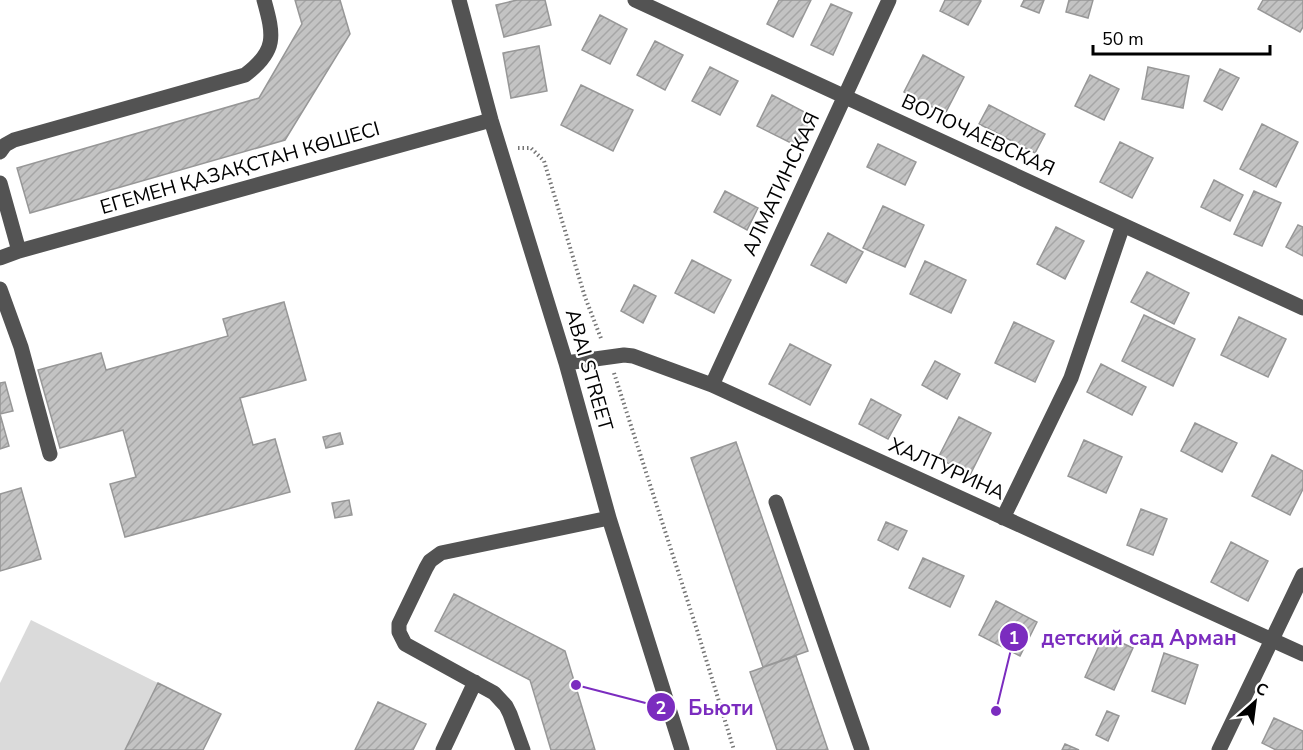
<svg xmlns="http://www.w3.org/2000/svg" width="1303" height="750" viewBox="0 0 1303 750" font-family="'Nunito Sans',sans-serif">
<style>
.pitch{fill:#dadada}
.building{fill:url(#building-hatch);stroke:#979797;stroke-width:1.5}
.lines{fill:none;stroke-linecap:round;stroke-linejoin:round}
.path{stroke:#757575;stroke-width:4;stroke-dasharray:1.5 3;stroke-linecap:butt}
.minor{stroke:#535353;stroke-width:15}
.labels{text-anchor:middle;dominant-baseline:central;stroke-width:4.5;stroke-linejoin:round;paint-order:stroke}
.street-label{font-size:20px;fill:#000;stroke:#fff}
.leader{fill:none;stroke:#7b2cbf;stroke-width:2}
.callout-dot{fill:#7b2cbf;stroke:#fff;stroke-width:2}
.mark-label{font-size:18px;text-anchor:middle;font-weight:bold;fill:#fff}
.callout-label{font-size:21px;text-anchor:middle;font-weight:bold;fill:#7b2cbf;stroke:#fff;stroke-width:4.5;stroke-linejoin:round;paint-order:stroke}
</style>
<defs>
<pattern id="building-hatch" width="6" height="6" patternUnits="userSpaceOnUse" patternTransform="scale(1.5)"><rect width="6" height="6" fill="#c3c3c3"/><path d="M-1 1l2-2M0 6l6-6M5 7l2-2" fill="none" stroke="#a6a6a6"/></pattern>
</defs>
<rect width="100%" height="100%" fill="#fff"/>
<path class="pitch" d="M 31,620 L 158,683 L 125,750 L 0,750 L 0,683 Z"/>
<path class="building" d="M 295,0 L 340,0 L 350,34 L 285,140 L 30,213 L 17,168 L 259,98 L 302,24 Z
M 517,0 L 545,0 L 551,25 L 504,37 L 496,5 Z
M 779,0 L 811,0 L 793,37 L 767,24 Z
M 945,0 L 979,0 L 981,1 L 968,25 L 940,11 Z
M 1024,0 L 1044,0 L 1039,13 L 1021,6 Z
M 1069,0 L 1093,0 L 1088,18 L 1066,12 Z
M 1263,0 L 1303,0 L 1303,27 L 1300,32 L 1258,9 Z
M 831,4 L 852,13 L 833,55 L 811,45 Z
M 600,15 L 627,29 L 610,64 L 582,50 Z
M 655,41 L 683,55 L 665,90 L 637,75 Z
M 539,46 L 547,91 L 511,98 L 503,53 Z
M 923,55 L 964,77 L 945,114 L 904,92 Z
M 710,67 L 738,81 L 720,115 L 692,101 Z
M 1148,67 L 1189,76 L 1183,108 L 1142,99 Z
M 1220,69 L 1239,78 L 1222,110 L 1204,101 Z
M 1090,75 L 1119,89 L 1104,120 L 1075,106 Z
M 581,85 L 633,110 L 613,151 L 561,125 Z
M 772,95 L 812,116 L 797,146 L 757,126 Z
M 989,105 L 1045,134 L 1035,153 L 979,124 Z
M 1262,124 L 1298,142 L 1276,187 L 1240,169 Z
M 1120,142 L 1153,158 L 1132,198 L 1100,182 Z
M 878,144 L 916,162 L 905,185 L 867,167 Z
M 1214,180 L 1243,195 L 1230,221 L 1201,207 Z
M 725,191 L 758,208 L 747,230 L 714,212 Z
M 1254,191 L 1281,203 L 1262,246 L 1234,234 Z
M 883,206 L 924,225 L 905,267 L 863,248 Z
M 1298,225 L 1303,227 L 1303,256 L 1286,247 Z
M 1056,227 L 1084,241 L 1065,279 L 1037,264 Z
M 828,233 L 863,252 L 846,283 L 811,265 Z
M 692,260 L 731,280 L 714,313 L 675,293 Z
M 925,261 L 966,280 L 951,313 L 910,294 Z
M 1147,272 L 1189,293 L 1174,324 L 1131,302 Z
M 634,285 L 656,296 L 643,323 L 621,311 Z
M 284,302 L 306,380 L 240,398 L 253,445 L 275,439 L 290,492 L 125,537 L 110,484 L 136,477 L 123,430 L 60,448 L 38,370 L 101,353 L 106,370 L 228,336 L 223,319 Z
M 1144,315 L 1195,339 L 1173,386 L 1122,361 Z
M 1239,317 L 1286,339 L 1268,377 L 1221,355 Z
M 1014,322 L 1054,341 L 1035,382 L 995,363 Z
M 790,344 L 831,365 L 810,405 L 769,384 Z
M 935,361 L 960,374 L 947,399 L 922,385 Z
M 1101,364 L 1146,387 L 1132,415 L 1087,392 Z
M 5,382 L 13,411 L 0,414 L 0,383 Z
M 871,399 L 901,415 L 888,439 L 859,424 Z
M 0,414 L 9,446 L 0,449 Z
M 959,417 L 991,433 L 970,475 L 938,458 Z
M 1195,423 L 1237,443 L 1222,472 L 1181,451 Z
M 340,433 L 343,444 L 326,448 L 323,437 Z
M 1084,440 L 1122,457 L 1106,493 L 1068,476 Z
M 736,442 L 808,651 L 763,667 L 691,458 Z
M 1272,455 L 1303,471 L 1303,489 L 1290,515 L 1252,496 Z
M 21,488 L 41,559 L 0,571 L 0,494 Z
M 349,500 L 352,515 L 335,518 L 332,503 Z
M 1141,509 L 1167,519 L 1153,555 L 1127,545 Z
M 886,522 L 907,531 L 898,550 L 878,540 Z
M 1231,542 L 1268,561 L 1248,601 L 1211,582 Z
M 923,558 L 964,576 L 950,607 L 909,588 Z
M 454,594 L 565,651 L 595,750 L 551,750 L 530,680 L 435,631 Z
M 996,601 L 1037,622 L 1020,656 L 979,635 Z
M 1104,635 L 1133,648 L 1114,690 L 1085,677 Z
M 1164,653 L 1198,665 L 1185,704 L 1152,691 Z
M 796,656 L 828,750 L 777,750 L 750,672 Z
M 158,683 L 221,714 L 203,750 L 125,750 Z
M 378,702 L 426,724 L 413,750 L 355,750 Z
M 1107,711 L 1119,716 L 1108,741 L 1096,735 Z
M 1274,718 L 1303,731 L 1303,750 L 1276,750 L 1262,743 Z
M 1065,744 L 1079,750 L 1062,750 Z"/>
<g class="lines">
<path class="path" d="M 518,148 L 531,148 L 544,161 L 585,297 L 602,341
M 614,373 L 697,630 L 734,750"/>
<path class="minor" d="M 459,0 L 491,120 L 566,363 L 609,518 L 682,750
M 635,0 L 1303,308
M 0,152 L 5,145 L 14,140 L 245,75 C 277,51 274,36 264,0
M 0,183 L 19,251
M 0,258 L 19,251 L 491,120
M 0,289 L 21,347 L 50,454
M 566,363 L 624,355 L 633,356 L 712,385 L 1303,654
M 712,385 L 889,0
M 776,502 L 862,750
M 1003,518 L 1071,378 L 1123,225
M 443,750 L 475,682
M 523,750 L 510,714 L 506,706 L 494,693 L 405,644 L 399,632 L 399,624 L 426,568 L 430,561 L 441,553 L 609,518
M 1219,750 L 1303,575"/>
</g>
<g class="labels">
<g class="street-label">
<text transform="translate(978 135) rotate(25)">ВОЛОЧАЕВСКАЯ</text>
<text transform="translate(240 168) rotate(-16)">ЕГЕМЕН ҚАЗАҚСТАН КӨШЕСІ</text>
<text transform="translate(781 184) rotate(-65)">АЛМАТИНСКАЯ</text>
<text transform="translate(589 370) rotate(74)">ABAI STREET</text>
<text transform="translate(947 469) rotate(24)">ХАЛТУРИНА</text>
</g>
</g>
<path class="leader" d="M996 711L1014 637M576 685L661 707"/>
<g class="callout-dot">
<circle cx="996" cy="711" r="6"/>
<circle cx="576" cy="685" r="6"/>
<circle cx="1014" cy="637" r="15"/>
<circle cx="661" cy="707" r="15"/>
</g>
<g class="mark-label">
<text x="1014" y="644">1</text>
<text x="661" y="714">2</text>
</g>
<g class="callout-label">
<text x="1139" y="645">детский сад Арман</text>
<text x="721" y="715">Бьюти</text>
</g>
<g transform="translate(1255 702) rotate(28)" stroke="#ffffff" stroke-width="4.5" paint-order="stroke">
<path d="M0-4.5L10 22L0 15L-10 22Z" fill="#000000"/>
<text y="-9" font-size="16" font-weight="bold" text-anchor="middle" fill="#000000">С</text>
</g>
<path d="M1093 45v9h177v-9" fill="none" stroke="#000000" stroke-width="3"/>
<text x="1102" y="45" font-size="18" fill="#000000" stroke="#ffffff" stroke-width="4.5" paint-order="stroke">50 m</text>
</svg>
